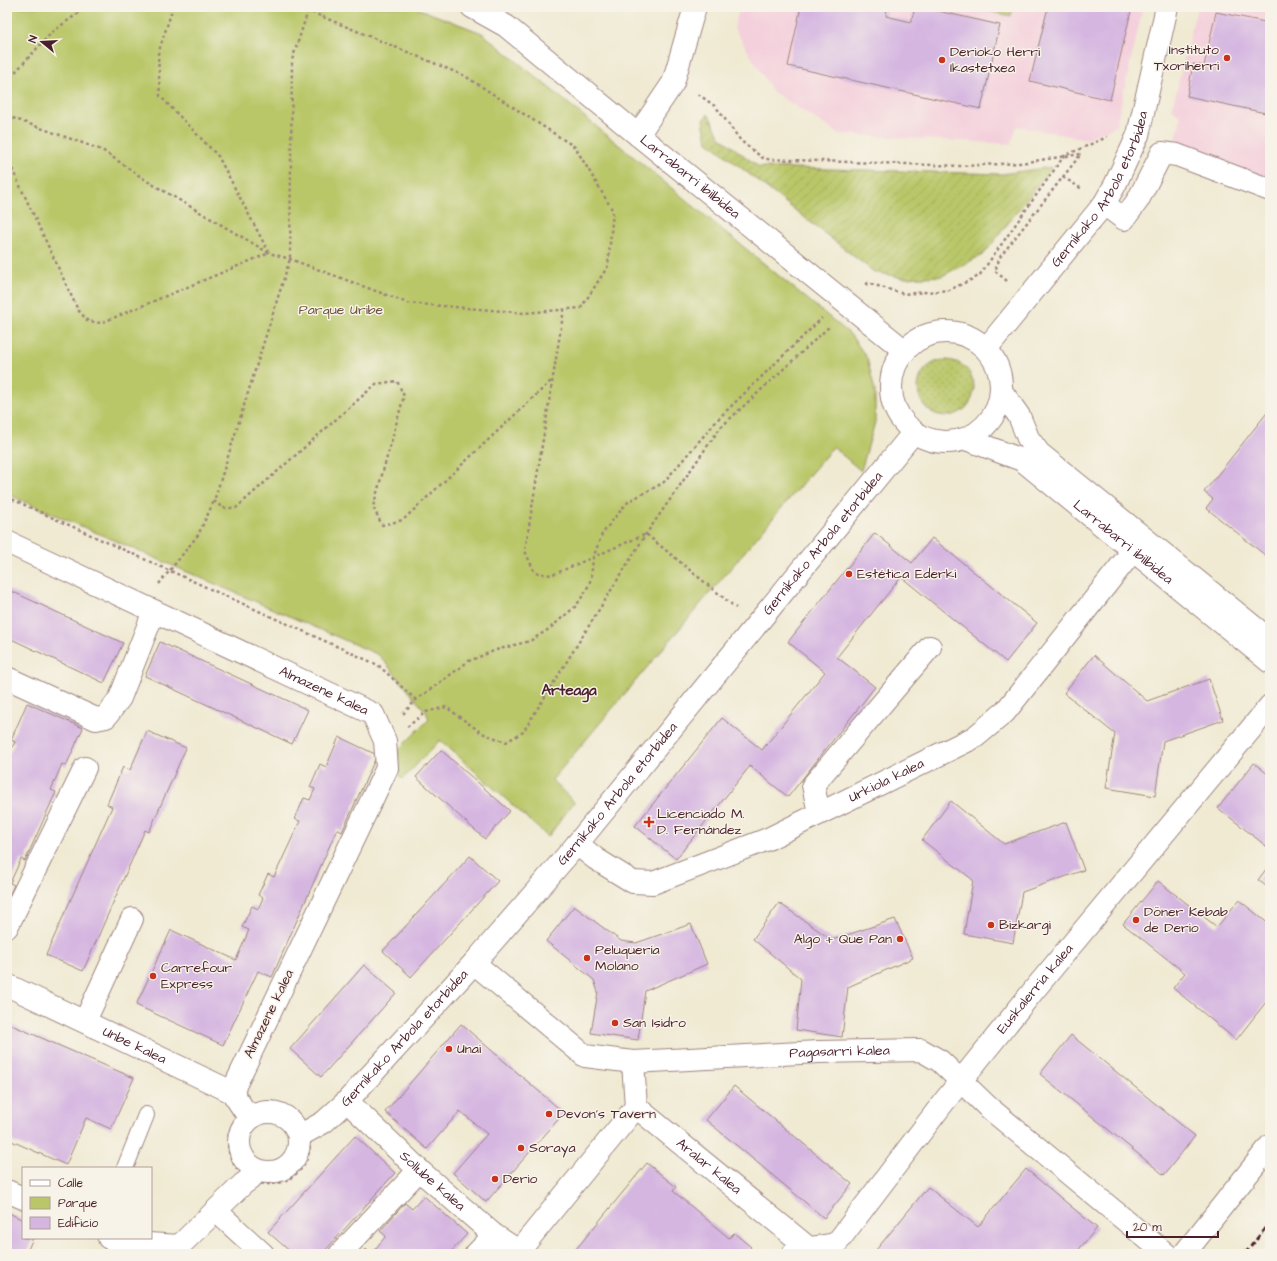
<svg xmlns="http://www.w3.org/2000/svg" width="1277" height="1261" viewBox="0 0 1277 1261" font-family="'Architects Daughter',sans-serif">
<style>
.built{fill:#f4cfdc}
.grass{fill:url(#grass-dots);stroke:#82734a}
.park{fill:#bac769;stroke:#82734a}
.garden{fill:url(#garden-furrows);stroke:#82734a}
.building{fill:#d5b6e1}
.lines{fill:none;stroke-linecap:round;stroke-linejoin:round}
.lane-casing{stroke:#9d847f;stroke-width:18}
.street-casing{stroke:#9d847f;stroke-width:24}
.secondary-casing{stroke:#9d847f;stroke-width:24}
.path{stroke:#9d847f;stroke-width:2.5;stroke-dasharray:3 3;stroke-linecap:butt}
.lane{stroke:#fff;stroke-width:16}
.street{stroke:#fff;stroke-width:22}
.secondary{stroke:#fff;stroke-width:22}
.rail{stroke:#4a1f2b;stroke-width:3;stroke-dasharray:6 3;stroke-linecap:butt}
.poi-dot{fill:#c8321e;stroke:#f7f3e8;stroke-width:1.5}
.labels{text-anchor:middle;dominant-baseline:central;stroke-width:3;stroke-linejoin:round;paint-order:stroke}
.poi-label{font-size:14px;fill:#4a1f2b;stroke:#f7f3e8;text-anchor:start}
.street-label{font-size:14px;fill:#4a1f2b;stroke:#f7f3e8}
.park-label{font-size:14px;fill:#6c513e;stroke:#f7f3e8}
.neighbourhood-label{font-size:15px;font-weight:bold;fill:#4a1f2b;stroke:#f7f3e8}
</style>
<defs>
<pattern id="grass-dots" width="8" height="8" patternUnits="userSpaceOnUse"><rect width="8" height="8" fill="#bac769"/><path d="M2 2h.1M6 6h.1" fill="none" stroke="#a1aa5b" stroke-width="1.8" stroke-linecap="round"/></pattern>
<pattern id="garden-furrows" width="10" height="10" patternUnits="userSpaceOnUse"><rect width="10" height="10" fill="#bac769"/><path d="M-1 1l2-2M0 10L10 0M9 11l2-2" fill="none" stroke="#a1aa5b"/></pattern>
</defs>
<rect width="100%" height="100%" fill="#f7f3e8"/>
<filter id="ink" filterUnits="userSpaceOnUse"><feTurbulence type="fractalNoise" baseFrequency=".025" numOctaves="2"/><feDisplacementMap in="SourceGraphic" scale="8" xChannelSelector="R" yChannelSelector="G"/><feConvolveMatrix kernelMatrix="1 2 1 2 8 2 1 2 1" color-interpolation-filters="sRGB"/></filter>
<filter id="wash" filterUnits="userSpaceOnUse"><feTurbulence type="fractalNoise" baseFrequency=".012" numOctaves="4" result="noise"/><feDisplacementMap in="SourceGraphic" scale="16" xChannelSelector="R" yChannelSelector="G"/><feGaussianBlur stdDeviation="0.9" result="paint"/><feColorMatrix in="noise" values="0 0 0 0 0 0 0 0 0 0 0 0 0 0 0 0 0 1.4 0 .05"/><feComposite in="paint" operator="in"/></filter>
<g filter="url(#wash)">
<rect width="100%" height="100%" fill="#f0ead3"/>
<path class="built" d="M 740,7 L 1143,7 L 1116,126 L 1086,139 L 1017,126 L 1011,144 L 839,134 L 773,92 L 734,28 Z
M 1197,7 L 1270,7 L 1270,181 L 1175,140 L 1181,117 L 1172,109 Z"/>
<path class="grass" d="M918 388a28 28 0 1 1 56 0a28 28 0 1 1-56 0Z"/>
<path class="park" d="M 7,7 L 414,7 L 482,33 L 850,334 L 867,358 L 875,391 L 875,422 L 861,471 L 833,447 L 552,780 L 574,802 L 548,837 L 440,740 L 403,779 L 397,774 L 398,750 L 429,719 L 426,712 L 379,655 L 7,494 Z
M 969,7 L 1013,7 L 1011,16 Z"/>
<path class="garden" d="M 708,114 L 721,138 L 759,167 L 1001,174 L 1052,167 L 984,254 L 942,276 L 904,278 L 874,272 L 707,141 L 703,120 Z"/>
<g id="blocks">
<path class="building" d="M 801,7 L 887,7 L 886,16 L 911,22 L 915,7 L 920,7 L 1000,25 L 981,109 L 788,66 Z
M 1048,7 L 1132,7 L 1110,100 L 1030,81 Z
M 1216,12 L 1270,23 L 1270,114 L 1187,96 L 1193,64 L 1204,66 Z
M 1270,409 L 1270,559 L 1206,508 L 1213,499 L 1204,492 Z
M 875,533 L 912,563 L 932,538 L 1037,623 L 1006,662 L 901,577 L 837,657 L 875,687 L 788,797 L 750,766 L 676,859 L 635,826 L 722,718 L 762,750 L 825,672 L 788,642 Z
M 7,589 L 123,643 L 104,683 L 7,637 Z
M 160,642 L 308,710 L 292,744 L 145,676 Z
M 1094,655 L 1147,701 L 1209,679 L 1223,720 L 1163,741 L 1155,796 L 1106,788 L 1115,734 L 1064,693 Z
M 27,703 L 83,728 L 66,766 L 62,764 L 51,790 L 56,792 L 25,861 L 21,859 L 10,883 L 14,885 L 7,900 L 7,758 L 15,742 L 11,740 Z
M 147,731 L 186,748 L 149,832 L 145,830 L 83,971 L 46,955 L 112,807 L 107,804 L 123,767 L 130,770 Z
M 339,737 L 377,755 L 342,832 L 337,829 L 272,977 L 258,971 L 223,1045 L 136,1005 L 171,930 L 236,960 L 249,930 L 242,927 L 252,906 L 258,909 L 263,898 L 258,895 L 268,874 L 274,877 L 300,821 L 295,819 L 304,798 L 310,800 L 315,789 L 310,787 L 320,764 L 326,767 Z
M 441,750 L 510,811 L 485,839 L 416,777 Z
M 1254,763 L 1270,776 L 1270,849 L 1218,808 Z
M 951,801 L 1004,844 L 1066,822 L 1084,870 L 1022,892 L 1013,943 L 964,934 L 973,880 L 922,840 Z
M 470,856 L 498,881 L 411,977 L 383,951 Z
M 1270,864 L 1270,889 L 1258,880 Z
M 1158,881 L 1217,927 L 1239,900 L 1270,925 L 1270,997 L 1236,1040 L 1173,988 L 1185,973 L 1123,924 Z
M 779,903 L 832,940 L 895,919 L 913,958 L 848,987 L 842,1037 L 796,1030 L 801,979 L 753,939 Z
M 574,906 L 621,941 L 636,943 L 691,924 L 707,964 L 645,991 L 638,1040 L 591,1033 L 598,992 L 594,980 L 546,941 Z
M 364,965 L 396,993 L 321,1077 L 290,1049 Z
M 7,1023 L 134,1078 L 111,1129 L 86,1118 L 66,1165 L 7,1139 Z
M 461,1024 L 564,1113 L 486,1202 L 453,1173 L 487,1134 L 460,1111 L 427,1149 L 385,1112 Z
M 1071,1035 L 1195,1136 L 1164,1175 L 1040,1074 Z
M 734,1086 L 852,1184 L 824,1218 L 706,1120 Z
M 355,1136 L 395,1173 L 322,1254 L 293,1254 L 268,1232 Z
M 647,1163 L 676,1187 L 673,1191 L 729,1238 L 734,1233 L 751,1247 L 745,1254 L 572,1254 Z
M 1026,1169 L 1097,1228 L 1075,1254 L 996,1254 L 994,1253 L 993,1254 L 881,1254 L 876,1250 L 928,1187 L 978,1227 Z
M 424,1196 L 467,1234 L 449,1254 L 362,1254 L 366,1249 L 371,1254 L 386,1236 L 380,1231 L 405,1203 L 412,1209 Z
M 7,1212 L 23,1220 L 23,1238 L 33,1238 L 26,1254 L 7,1254 Z"/>
</g>
</g>
<g filter="url(#ink)">
<use href="#blocks" fill-opacity="0" stroke="#9d847f" stroke-width="1"/>
<g class="lines">
<g class="lane-casing">
<path id="lane" d="M 125,1168 L 146,1115"/>
</g>
<g class="street-casing">
<g id="street">
<path id="s1" d="M 472,7 L 506,26 L 638,135 L 905,351"/>
<path d="M 638,135 L 673,83 L 695,7"/>
<path d="M 1104,204 L 1124,219 L 1138,200 L 1162,153 L 1177,155 L 1270,190"/>
<circle cx="946" cy="387" r="55"/>
<path id="s2" d="M 986,349 L 1104,204 L 1115,185 L 1138,135 L 1167,7"/>
<path d="M 1002,392 L 1019,416 L 1028,438 L 1039,453 L 1270,640"/>
<path id="s3" d="M 966,439 L 1022,460 L 1270,662"/>
<path id="s4" d="M 7,542 L 373,714 L 385,741 L 387,768 L 232,1092"/>
<path d="M 7,678 L 96,719 L 106,717 L 120,698 L 154,611"/>
<path d="M 819,813 L 813,785 L 930,647"/>
<path id="s5" d="M 577,844 L 596,859 L 633,882 L 653,883 L 768,839 L 975,737 L 1005,712 L 1132,552"/>
<path d="M 7,927 L 85,768"/>
<path id="s6" d="M 474,963 L 585,1056 L 633,1062 L 819,1052 L 921,1050 L 940,1061 L 988,1107 L 1166,1254"/>
<path id="s7" d="M 7,985 L 232,1092 L 244,1110 L 253,1116"/>
<path d="M 85,1021 L 132,919"/>
<path id="s8" d="M 633,1062 L 636,1107 L 816,1254"/>
<path id="s9" d="M 347,1101 L 419,1170 L 494,1235 L 523,1254"/>
<circle cx="269" cy="1142" r="30"/>
<path id="s10" d="M 299,1136 L 324,1122 L 347,1101 L 474,963 L 577,844 L 914,432"/>
<path d="M 7,1191 L 23,1198"/>
<path d="M 216,1211 L 263,1254"/>
<path d="M 109,1238 L 133,1243 L 180,1246"/>
<path d="M 519,1251 L 636,1107"/>
<path d="M 171,1254 L 243,1184 L 250,1179 L 258,1170"/>
<path d="M 340,1254 L 419,1170"/>
<path d="M 476,1254 L 494,1235"/>
<path id="s11" d="M 793,1254 L 810,1248 L 836,1244 L 943,1103 L 1034,990 L 1270,706"/>
</g>
</g>
<g class="secondary-casing">
<path id="secondary" d="M 1184,1254 L 1270,1146"/>
</g>
<path class="path" d="M 308,11 L 292,60 L 290,259 L 214,501 L 223,508 L 236,508 L 376,384 L 397,381 L 404,396 L 373,507 L 382,525 L 403,520 L 553,379
M 7,81 L 52,32 L 87,7
M 698,94 L 716,107 L 741,141 L 764,159 L 961,166 L 1020,163 L 1081,154 L 1000,257 L 995,271 L 1007,281
M 7,116 L 102,150 L 147,181 L 269,253 L 290,259 L 408,303 L 525,313 L 581,308 L 608,266 L 613,211 L 575,147 L 465,76 L 299,7
M 7,158 L 78,310 L 88,321 L 101,323 L 269,253 L 218,156 L 160,96 L 158,54 L 173,7
M 1063,177 L 1082,189
M 866,285 L 868,283 L 904,294 L 949,290 L 979,276 L 1064,156 L 1107,137
M 564,309 L 525,551 L 535,573 L 552,575 L 646,534 L 736,608
M 7,497 L 378,665 L 416,700
M 159,584 L 198,535 L 214,501
M 403,714 L 416,700 L 469,661 L 496,650 L 530,641 L 549,629 L 576,606 L 586,591 L 591,579 L 593,558 L 602,534 L 616,516 L 629,501 L 663,483 L 720,417 L 822,318
M 407,727 L 426,712 L 446,707 L 482,733 L 506,742 L 523,732 L 646,534 L 720,428 L 830,326
M228 1143a41 41 0 1 1 82 0a41 41 0 1 1-82 0Z"/>
<use href="#lane" class="lane"/>
<use href="#street" class="street"/>
<use href="#secondary" class="secondary"/>
<path class="rail" d="M 1245,1254 L 1270,1222"/>
</g>
</g>
<g class="poi-dot">
<circle cx="1227" cy="58" r="4"/>
<circle cx="942" cy="60" r="4"/>
<circle cx="849" cy="574" r="4"/>
<path d="M647 816h4v4h4v4h-4v4h-4v-4h-4v-4h4z"/>
<circle cx="1136" cy="920" r="4"/>
<circle cx="991" cy="925" r="4"/>
<circle cx="900" cy="939" r="4"/>
<circle cx="587" cy="958" r="4"/>
<circle cx="153" cy="976" r="4"/>
<circle cx="615" cy="1023" r="4"/>
<circle cx="449" cy="1049" r="4"/>
<circle cx="549" cy="1114" r="4"/>
<circle cx="521" cy="1148" r="4"/>
<circle cx="495" cy="1179" r="4"/>
</g>
<g class="labels">
<g class="poi-label">
<text x="1219" y="50" text-anchor="end">Instituto<tspan x="1219" dy="16">Txoriherri</tspan></text>
<text x="950" y="52">Derioko Herri<tspan x="950" dy="16">Ikastetxea</tspan></text>
<text x="857" y="574">Estética Ederki</text>
<text x="657" y="814">Licenciado M.<tspan x="657" dy="16">D. Fernández</tspan></text>
<text x="1144" y="912">Döner Kebab<tspan x="1144" dy="16">de Derio</tspan></text>
<text x="999" y="925">Bizkargi</text>
<text x="892" y="939" text-anchor="end">Algo + Que Pan</text>
<text x="595" y="950">Peluquería<tspan x="595" dy="16">Molano</tspan></text>
<text x="161" y="968">Carrefour<tspan x="161" dy="16">Express</tspan></text>
<text x="623" y="1023">San Isidro</text>
<text x="457" y="1049">Unai</text>
<text x="557" y="1114">Devon's Tavern</text>
<text x="529" y="1148">Soraya</text>
<text x="503" y="1179">Derio</text>
</g>
<g class="street-label">
<text stroke="none"><textPath href="#s1" startOffset="277">Larrabarri ibilbidea</textPath></text>
<text stroke="none"><textPath href="#s2" startOffset="198">Gernikako Arbola etorbidea</textPath></text>
<text stroke="none"><textPath href="#s3" startOffset="190">Larrabarri ibilbidea</textPath></text>
<text stroke="none"><textPath href="#s10" startOffset="793">Gernikako Arbola etorbidea</textPath></text>
<text stroke="none"><textPath href="#s4" startOffset="350">Almazene kalea</textPath></text>
<text stroke="none"><textPath href="#s5" startOffset="343">Urkiola kalea</textPath></text>
<text stroke="none"><textPath href="#s10" startOffset="469">Gernikako Arbola etorbidea</textPath></text>
<text stroke="none"><textPath href="#s11" startOffset="368">Euskalerria kalea</textPath></text>
<text transform="translate(269 1014) rotate(-64)">Almazene kalea</text>
<text stroke="none"><textPath href="#s10" startOffset="145">Gernikako Arbola etorbidea</textPath></text>
<text stroke="none"><textPath href="#s7" startOffset="141">Unbe kalea</textPath></text>
<text stroke="none"><textPath href="#s6" startOffset="400">Pagasarri kalea</textPath></text>
<text stroke="none"><textPath href="#s8" startOffset="139">Aralar kalea</textPath></text>
<text stroke="none"><textPath href="#s9" startOffset="117">Sollube kalea</textPath></text>
</g>
<g class="park-label">
<text x="341" y="310">Parque Uribe</text>
</g>
<g class="neighbourhood-label">
<text x="569" y="690">Arteaga</text>
</g>
</g>
<rect width="1277" height="1261" fill="none" stroke="#f7f3e8" stroke-width="24"/>
<rect x="22" y="1167" width="130" height="72" fill="#f7f3e8" stroke="#b29e9c"/>
<rect x="30" y="1180" width="20" height="6" fill="#ffffff" stroke="#b29e9c"/>
<text x="58" y="1187" font-size="12" fill="#4a1f2b">Calle</text>
<rect x="30" y="1197" width="20" height="12" fill="#bac769" stroke="#b29e9c"/>
<text x="58" y="1207" font-size="12" fill="#4a1f2b">Parque</text>
<rect x="30" y="1217" width="20" height="12" fill="#d5b6e1" stroke="#b29e9c"/>
<text x="58" y="1227" font-size="12" fill="#4a1f2b">Edificio</text>
<g transform="translate(42 42) rotate(288)" stroke="#f7f3e8" stroke-width="3" paint-order="stroke">
<path d="M0-3L7 15L0 10L-7 15Z" fill="#4a1f2b"/>
<text y="-6" font-size="11" font-weight="bold" text-anchor="middle" fill="#4a1f2b">N</text>
</g>
<path d="M1127 1231v6h91v-6" fill="none" stroke="#4a1f2b" stroke-width="2"/>
<text x="1133" y="1231" font-size="12" fill="#4a1f2b" stroke="#f7f3e8" stroke-width="3" paint-order="stroke">20 m</text>
</svg>
